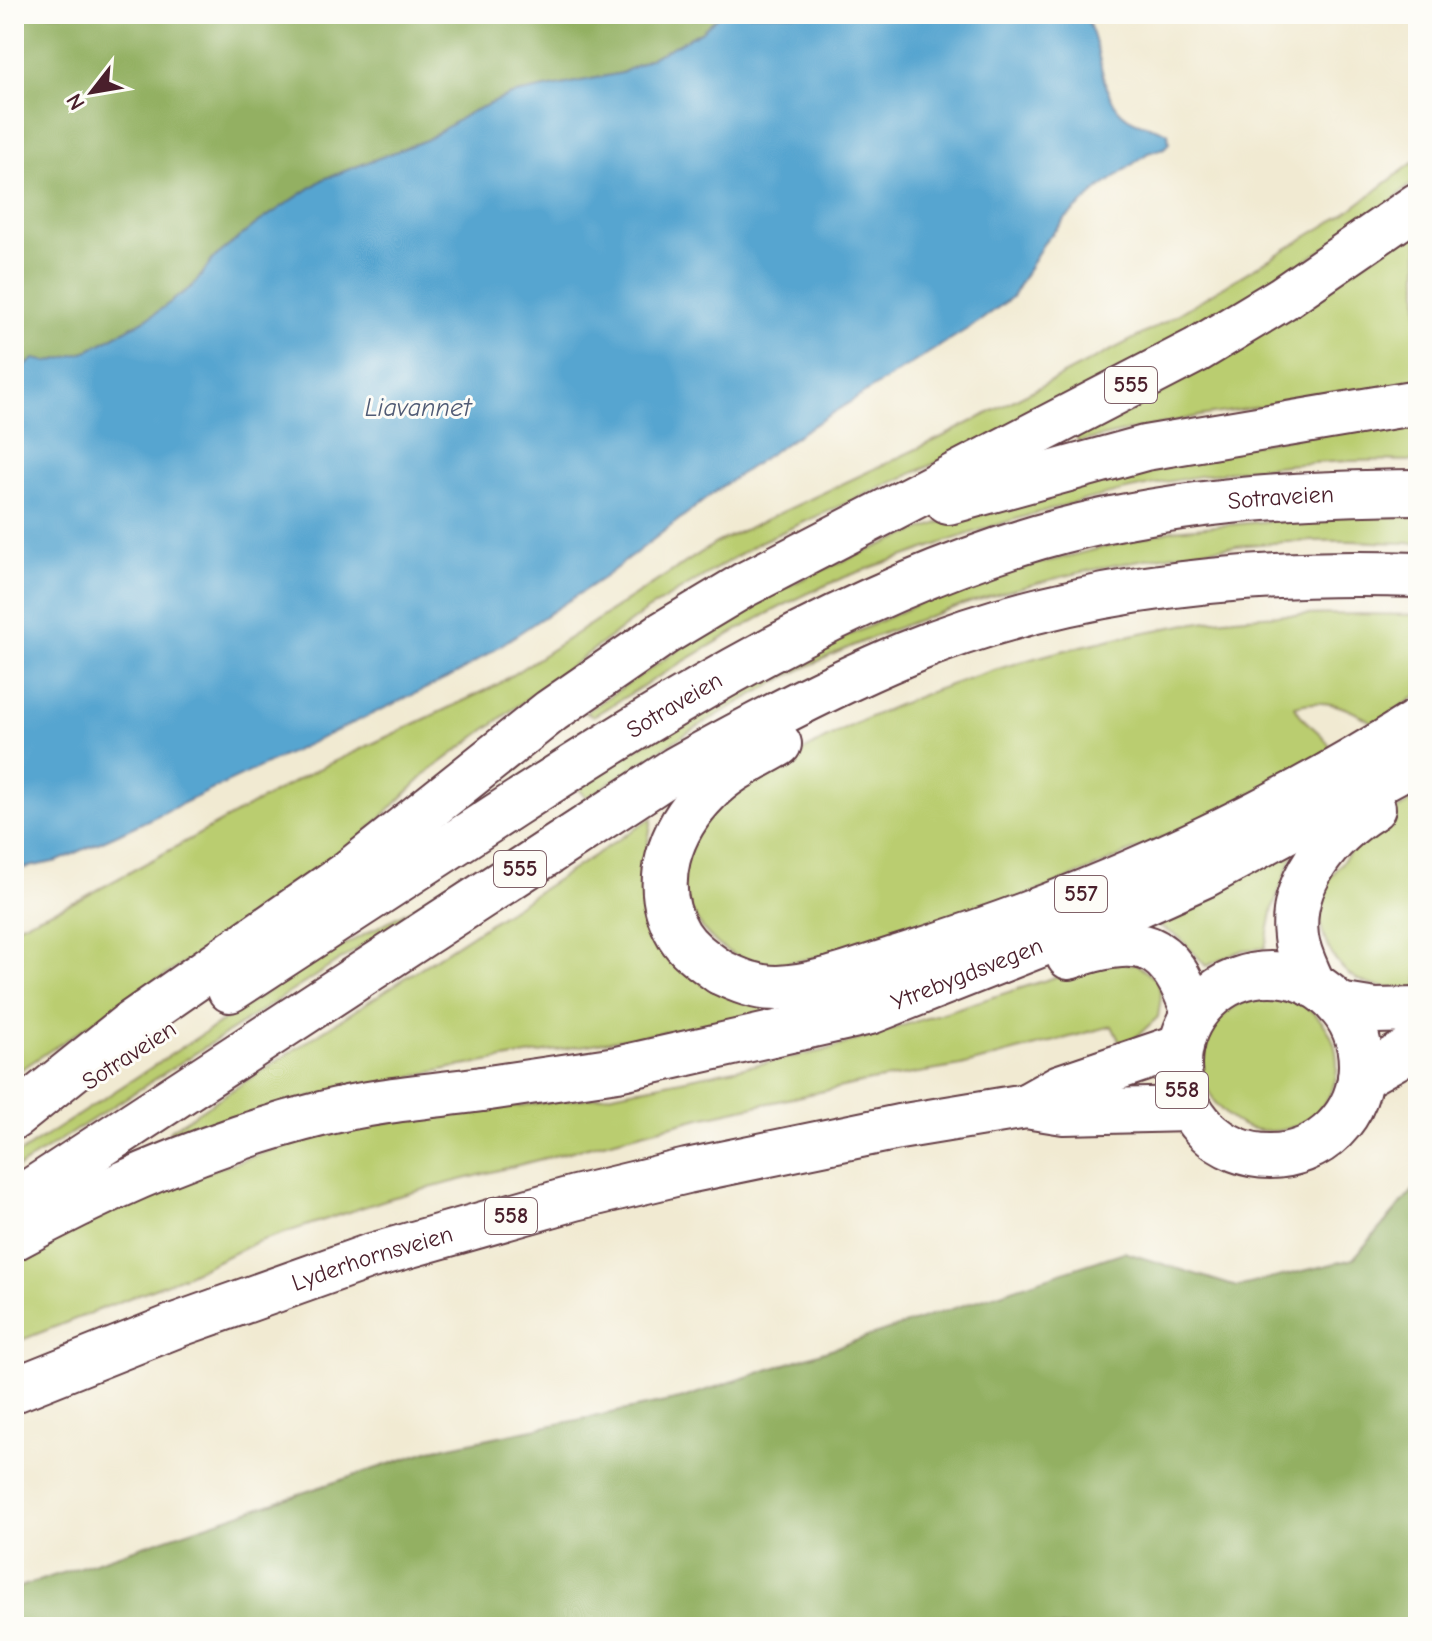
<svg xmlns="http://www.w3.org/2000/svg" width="1432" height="1641" viewBox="0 0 1432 1641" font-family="'Comic Neue',sans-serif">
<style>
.green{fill:#bacd70;stroke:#82764e;stroke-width:2}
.forest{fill:#93b062;stroke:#6e6846;stroke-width:2}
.water{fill:#57a5d0;stroke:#50627e;stroke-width:2}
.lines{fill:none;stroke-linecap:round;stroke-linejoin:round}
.primary-casing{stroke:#633d44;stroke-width:48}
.motorway-casing{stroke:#633d44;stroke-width:48}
.primary{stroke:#fff;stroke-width:44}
.motorway{stroke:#fff;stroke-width:44}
.labels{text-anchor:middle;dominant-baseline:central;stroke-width:6;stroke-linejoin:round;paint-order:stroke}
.shield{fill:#fdfcf7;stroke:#806168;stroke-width:2}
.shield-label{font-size:22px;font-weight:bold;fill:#4a1f2b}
.street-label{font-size:24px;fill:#4a1f2b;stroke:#fdfcf7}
.water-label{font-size:26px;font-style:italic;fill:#505b75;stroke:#fdfcf7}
</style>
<rect width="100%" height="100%" fill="#fdfcf7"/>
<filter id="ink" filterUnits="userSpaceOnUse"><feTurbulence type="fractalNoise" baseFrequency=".0125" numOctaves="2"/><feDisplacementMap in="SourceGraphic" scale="16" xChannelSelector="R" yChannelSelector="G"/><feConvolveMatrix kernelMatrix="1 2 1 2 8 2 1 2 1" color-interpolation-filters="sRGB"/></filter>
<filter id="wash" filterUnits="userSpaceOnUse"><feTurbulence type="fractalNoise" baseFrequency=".006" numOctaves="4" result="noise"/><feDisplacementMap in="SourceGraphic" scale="32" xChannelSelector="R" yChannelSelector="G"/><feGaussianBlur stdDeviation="1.8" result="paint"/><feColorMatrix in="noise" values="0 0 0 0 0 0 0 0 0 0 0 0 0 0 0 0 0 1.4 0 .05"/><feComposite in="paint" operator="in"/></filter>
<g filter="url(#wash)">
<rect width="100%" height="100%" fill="#f1ead2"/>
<path class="green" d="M 1418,159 L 1418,178 L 1377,214 L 1251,297 L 1018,426 L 762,541 L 644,612 L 427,773 L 361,837 L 204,950 L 14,1074 L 14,927 L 81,899 L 310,773 L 495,686 L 716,543 L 938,439 L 1153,329 L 1346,213 Z
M 1418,229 L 1418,384 L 1199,416 L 1078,442 L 1076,437 Z
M 1418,416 L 1418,461 C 1248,455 1081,493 922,550 C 892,561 860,570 831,583 C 748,619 671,670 593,716 L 585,713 C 656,665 728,613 807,577 C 876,546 948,517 1021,496 C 1150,458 1286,440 1418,416 Z
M 1345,514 L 1418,515 L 1418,543 C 1384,543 1349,540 1315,541 C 1148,545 949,597 800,670 C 725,707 656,752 587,798 L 576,786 L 666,731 L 813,652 L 926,600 L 998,574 L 1173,530 Z
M 1358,614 L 1418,615 L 1418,695 L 1375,724 C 1347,707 1327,697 1295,706 C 1303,724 1321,730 1330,746 L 1328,755 C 1169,836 1009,917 834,953 C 805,959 774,970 745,960 C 718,950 700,929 688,904 C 678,883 685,843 699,825 C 723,795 764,774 796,755 C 894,698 1003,663 1112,639 C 1156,630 1201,620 1246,617 C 1283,614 1321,615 1358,614 Z
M 1418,797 L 1418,987 C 1349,996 1322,961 1316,896 L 1370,826 Z
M 652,818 L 642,877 L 645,904 L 763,1006 L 765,1015 L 451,1068 L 296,1101 L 175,1139 L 169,1131 Z
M 1294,852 L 1273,907 L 1265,948 L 1243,950 L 1206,966 L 1179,937 L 1147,920 Z
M 455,886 L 14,1170 L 14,1157 L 316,960 Z
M 1103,962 L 1136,964 L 1158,981 L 1161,997 L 1158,1017 L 1123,1049 L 1112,1026 L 961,1066 L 865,1082 L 696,1119 L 391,1198 L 257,1242 L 185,1276 L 14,1343 L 14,1257 L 117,1202 L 311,1137 L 407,1118 L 598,1097 L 823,1051 Z
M1203 1064a67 67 0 1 1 134 0a67 67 0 1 1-134 0Z"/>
<path class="forest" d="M 14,14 L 721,14 L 701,32 L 622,73 L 511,95 L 471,112 L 426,140 L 324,179 L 256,224 L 214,258 L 194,285 L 153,315 L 86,352 L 48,362 L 34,359 L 14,374 Z
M 1418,1185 L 1418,1627 L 14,1627 L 14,1589 L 431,1450 L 680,1399 L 1124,1252 L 1237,1287 L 1353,1259 Z"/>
<path class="water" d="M 721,14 L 1083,14 C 1104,43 1096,88 1122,113 C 1134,125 1153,125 1168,133 L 1169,143 L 1164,148 L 1148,153 L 1099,189 L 1065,219 L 1043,244 L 1012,297 L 980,321 L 799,434 L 724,485 L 606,576 L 457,674 L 116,835 L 58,861 L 14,870 L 14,374 L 34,359 L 49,362 L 86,352 L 153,315 L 194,285 L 214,258 L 256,224 L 324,179 L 426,140 L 471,112 L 511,95 L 622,73 L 701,32 Z"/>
</g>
<g filter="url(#ink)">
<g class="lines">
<g class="primary-casing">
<g id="primary">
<path d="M 1069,957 C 1140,933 1169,940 1194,1013"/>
<path d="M 720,972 C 739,981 756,988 777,988 C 819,987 867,967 907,955 C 1087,899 1259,822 1418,721"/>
<circle cx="1270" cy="1065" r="91"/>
<path d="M 1313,985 C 1307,970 1298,954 1296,937 C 1289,883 1329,835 1373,808"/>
<path d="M 1338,1005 L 1375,1011 L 1418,1010"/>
<path d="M 1360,1078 L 1418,1045"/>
<path id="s1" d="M 482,1089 L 617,1069 L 870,1012 L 1123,912 L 1205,875 L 1418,760"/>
<path d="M 1028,1105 L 1060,1087 L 1181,1046"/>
<path id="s2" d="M 14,1390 L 177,1325 L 368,1257 L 575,1198 L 687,1171 L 899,1127 L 1026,1106 L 1064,1112 L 1190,1109"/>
</g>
</g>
<g class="motorway-casing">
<g id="motorway">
<path d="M 948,502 L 1145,448 L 1418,402"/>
<path d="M 720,972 C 705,961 689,951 679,935 C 649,885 670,829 708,791 C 727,771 755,758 779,744"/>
<path id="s3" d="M 230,990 C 324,929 418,868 512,806 C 679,698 847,594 1039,537 C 1163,501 1290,493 1418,492"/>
<path d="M 14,1117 L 130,1024 L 349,872 L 551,711 L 664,633 L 744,585 L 1197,350 L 1283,298 L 1418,205"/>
<path d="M 14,1202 L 676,769 C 751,727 826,687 905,654 C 1065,588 1246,569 1418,575"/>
<path d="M 14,1238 C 113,1184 215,1140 325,1113 C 375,1100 430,1096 482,1089"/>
</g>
</g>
<use href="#primary" class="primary"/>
<use href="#motorway" class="motorway"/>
</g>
</g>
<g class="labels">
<g class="shield">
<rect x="1105" y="367" width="52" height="36" rx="6"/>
<rect x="494" y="851" width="52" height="36" rx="6"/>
<rect x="1055" y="876" width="52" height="36" rx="6"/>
<rect x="1156" y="1072" width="52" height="36" rx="6"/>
<rect x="485" y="1198" width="52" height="36" rx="6"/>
</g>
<g class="shield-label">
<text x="1131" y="385">555</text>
<text x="520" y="869">555</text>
<text x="1081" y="894">557</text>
<text x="1182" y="1090">558</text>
<text x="511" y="1216">558</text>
</g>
<g class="street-label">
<text stroke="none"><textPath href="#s3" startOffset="1176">Sotraveien</textPath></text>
<text stroke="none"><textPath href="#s3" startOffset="528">Sotraveien</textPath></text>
<text stroke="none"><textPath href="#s1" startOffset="500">Ytrebygdsvegen</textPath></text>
<text transform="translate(129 1055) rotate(-33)">Sotraveien</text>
<text stroke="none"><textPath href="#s2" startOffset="382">Lyderhornsveien</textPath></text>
</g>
<g class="water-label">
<text x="418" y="408">Liavannet</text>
</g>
</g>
<rect width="1432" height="1641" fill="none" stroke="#fdfcf7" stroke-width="48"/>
<g transform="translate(92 92) rotate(239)" stroke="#fdfcf7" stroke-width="6" paint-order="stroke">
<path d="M0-6L14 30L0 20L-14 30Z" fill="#4a1f2b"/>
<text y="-12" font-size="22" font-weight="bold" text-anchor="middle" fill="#4a1f2b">N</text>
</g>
</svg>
